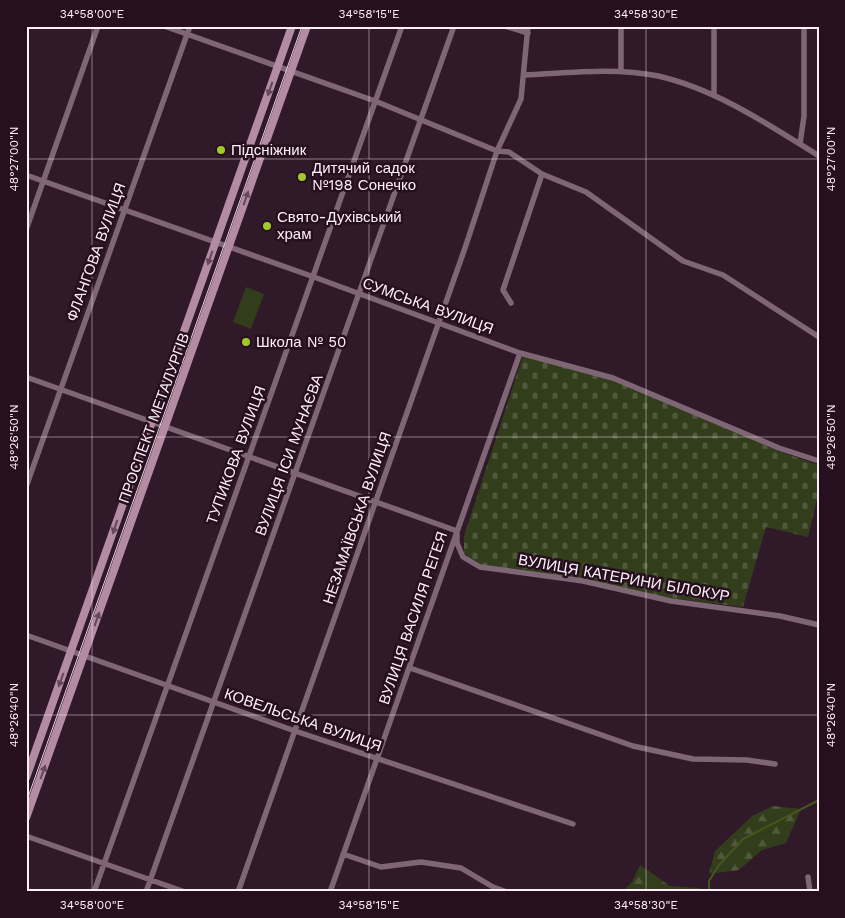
<svg xmlns="http://www.w3.org/2000/svg" width="845" height="918" viewBox="0 0 845 918" font-family="'Work Sans',sans-serif">
<style>
.green{fill:#323d1b}
.forest{fill:url(#forest-firs)}
.cemetery{fill:url(#cemetery-stones)}
.lines{fill:none;stroke-linecap:round;stroke-linejoin:round}
.stream{stroke:#46561c;stroke-width:2}
.street{stroke:#7e6675;stroke-width:5.5}
.secondary{stroke:#b38ca4;stroke-width:8}
.tram{stroke:#e5d5de;stroke-width:1}
.oneway{fill:#65485b}
.ticks{fill:none;stroke:#fef0f8;stroke-width:1;stroke-opacity:0.45}
.poi-dot{fill:#a2c929;stroke:#26101f;stroke-width:2}
.labels{text-anchor:middle;dominant-baseline:central;stroke-width:5;stroke-linejoin:round;paint-order:stroke}
.poi-label{font-size:15px;fill:#fef0f8;stroke:#26101f;text-anchor:start}
.street-label{font-size:15px;fill:#fef0f8;stroke:#26101f}
.neatline{fill:none;stroke:#fef0f8;stroke-width:2}
.ticks-label{font-size:12px;text-anchor:middle;fill:#fef0f8}
</style>
<defs>
<pattern id="forest-firs" width="22" height="20" patternUnits="userSpaceOnUse" patternTransform="scale(1.25)"><rect width="22" height="20" fill="#323d1b"/><path d="M5 1l3.5 6h-7zM16 11l3.5 6h-7z" fill="#51593d"/></pattern>
<pattern id="cemetery-stones" width="16" height="16" patternUnits="userSpaceOnUse" patternTransform="scale(1.25)"><rect width="16" height="16" fill="#323d1b"/><path d="M2 7V4a2 2 0 0 1 4 0v3zM10 15v-3a2 2 0 0 1 4 0v3z" fill="#51593d"/></pattern>
</defs>
<rect width="100%" height="100%" fill="#301929"/>
<path class="green" d="M 246,287 L 264,294 L 251,329 L 233,322 Z"/>
<path class="forest" d="M 773,806 L 801,809 L 786,843 L 762,850 L 739,870 L 709,874 L 715,851 L 752,816 Z
M 640,865 L 670,886 L 699,888 L 706,892 L 622,892 L 632,882 Z"/>
<path class="cemetery" d="M 523,356 C 545,361 568,365 590,372 C 668,397 740,440 819,465 L 819,491 L 808,537 L 766,527 L 743,607 L 664,597 L 476,564 L 464,553 L 464,536 Z"/>
<g class="lines">
<path class="stream" d="M 709,889 L 709,881 L 719,865 L 743,839 L 819,800"/>
<path class="street" d="M 164,26 L 375,101 L 497,151 L 509,152 L 542,174 L 586,192 L 683,261 L 723,275 L 819,337
M 505,26 L 528,33
M 621,72 L 621,26
M 524,75 C 567,73 615,67 658,76 C 716,89 769,125 819,156
M 714,95 L 714,26
M 800,144 L 804,116 L 804,26
M 26,175 L 314,277 L 520,353 L 613,378 L 779,448 L 819,461
M 26,230 L 98,26
M 511,303 L 503,290 L 542,174
M 26,377 L 457,531 L 457,543 L 463,557 L 480,567 L 583,581 L 671,601 L 780,616 L 819,625
M 26,487 L 190,26
M 26,635 L 295,731 L 573,824
M 410,668 L 633,746 L 693,759 L 747,760 L 775,764
M 26,836 L 185,892
M 343,854 L 381,867 L 421,862 L 461,868 L 493,887 L 507,892
M 808,877 L 810,892
M 94,892 L 402,26
M 146,892 L 454,26
M 238,892 L 465,248 L 497,151 L 521,99 L 528,26
M 330,892 L 520,353"/>
<path class="secondary" d="M 26,778 L 292,26
M 26,818 L 307,26"/>
<path class="tram" d="M 26,803 L 302,26"/>
</g>
<defs><path id="oneway-solid" d="M-6-.8H1V-3.2L6.5 0L1 3.2V.8H-6Z" transform="scale(1.25)"/></defs>
<g class="oneway">
<use href="#oneway-solid" transform="translate(270 89) rotate(109)"/>
<use href="#oneway-solid" transform="translate(246 198) rotate(-71)"/>
<use href="#oneway-solid" transform="translate(210 258) rotate(109)"/>
<use href="#oneway-solid" transform="translate(115 527) rotate(109)"/>
<use href="#oneway-solid" transform="translate(97 619) rotate(-71)"/>
<use href="#oneway-solid" transform="translate(61 680) rotate(110)"/>
<use href="#oneway-solid" transform="translate(43 772) rotate(-70)"/>
</g>
<path class="ticks" d="M 92,26 L 92,892M 369,26 L 369,892M 646,26 L 646,892M 26,159 L 819,159M 26,437 L 819,437M 26,715 L 819,715"/>
<g class="poi-dot">
<circle cx="221" cy="150" r="5"/>
<circle cx="302" cy="177" r="5"/>
<circle cx="267" cy="226" r="5"/>
<circle cx="246" cy="342" r="5"/>
</g>
<g class="labels">
<g class="poi-label">
<text x="231" y="150">Підсніжник</text>
<text x="312" y="168">Дитячий садок<tspan x="312" dy="17">№198 Сонечко</tspan></text>
<text x="277" y="217">Свято-Духівський<tspan x="277" dy="17">храм</tspan></text>
<text x="256" y="342">Школа № 50</text>
</g>
<g class="street-label">
<text transform="translate(96 252) rotate(-70)">ФЛАНГОВА ВУЛИЦЯ</text>
<text transform="translate(428 306) rotate(20)">СУМСЬКА ВУЛИЦЯ</text>
<text transform="translate(154 418) rotate(-70)">ПРОСПЕКТ МЕТАЛУРГІВ</text>
<text transform="translate(236 455) rotate(-70)">ТУПИКОВА ВУЛИЦЯ</text>
<text transform="translate(289 455) rotate(-70)">ВУЛИЦЯ ІСИ МУНАЄВА</text>
<text transform="translate(357 518) rotate(-71)">НЕЗАМАЇВСЬКА ВУЛИЦЯ</text>
<text transform="translate(624 578) rotate(10)">ВУЛИЦЯ КАТЕРИНИ БІЛОКУР</text>
<text transform="translate(413 618) rotate(-71)">ВУЛИЦЯ ВАСИЛЯ РЕГЕЯ</text>
<text transform="translate(303 720) rotate(19)">КОВЕЛЬСЬКА ВУЛИЦЯ</text>
</g>
</g>
<rect width="845" height="918" fill="none" stroke="#26101f" stroke-width="55"/>
<rect x="28" y="28" width="790" height="862" class="neatline"/>
<g class="ticks-label">
<text x="92" y="18">34°58'00"E</text>
<text x="369" y="18">34°58'15"E</text>
<text x="646" y="18">34°58'30"E</text>
<text transform="translate(14 159) rotate(-90)" y="4">48°27'00"N</text>
<text transform="translate(831 159) rotate(-90)" y="4">48°27'00"N</text>
<text transform="translate(14 437) rotate(-90)" y="4">48°26'50"N</text>
<text transform="translate(831 437) rotate(-90)" y="4">48°26'50"N</text>
<text transform="translate(14 715) rotate(-90)" y="4">48°26'40"N</text>
<text transform="translate(831 715) rotate(-90)" y="4">48°26'40"N</text>
<text x="92" y="909">34°58'00"E</text>
<text x="369" y="909">34°58'15"E</text>
<text x="646" y="909">34°58'30"E</text>
</g>
</svg>
